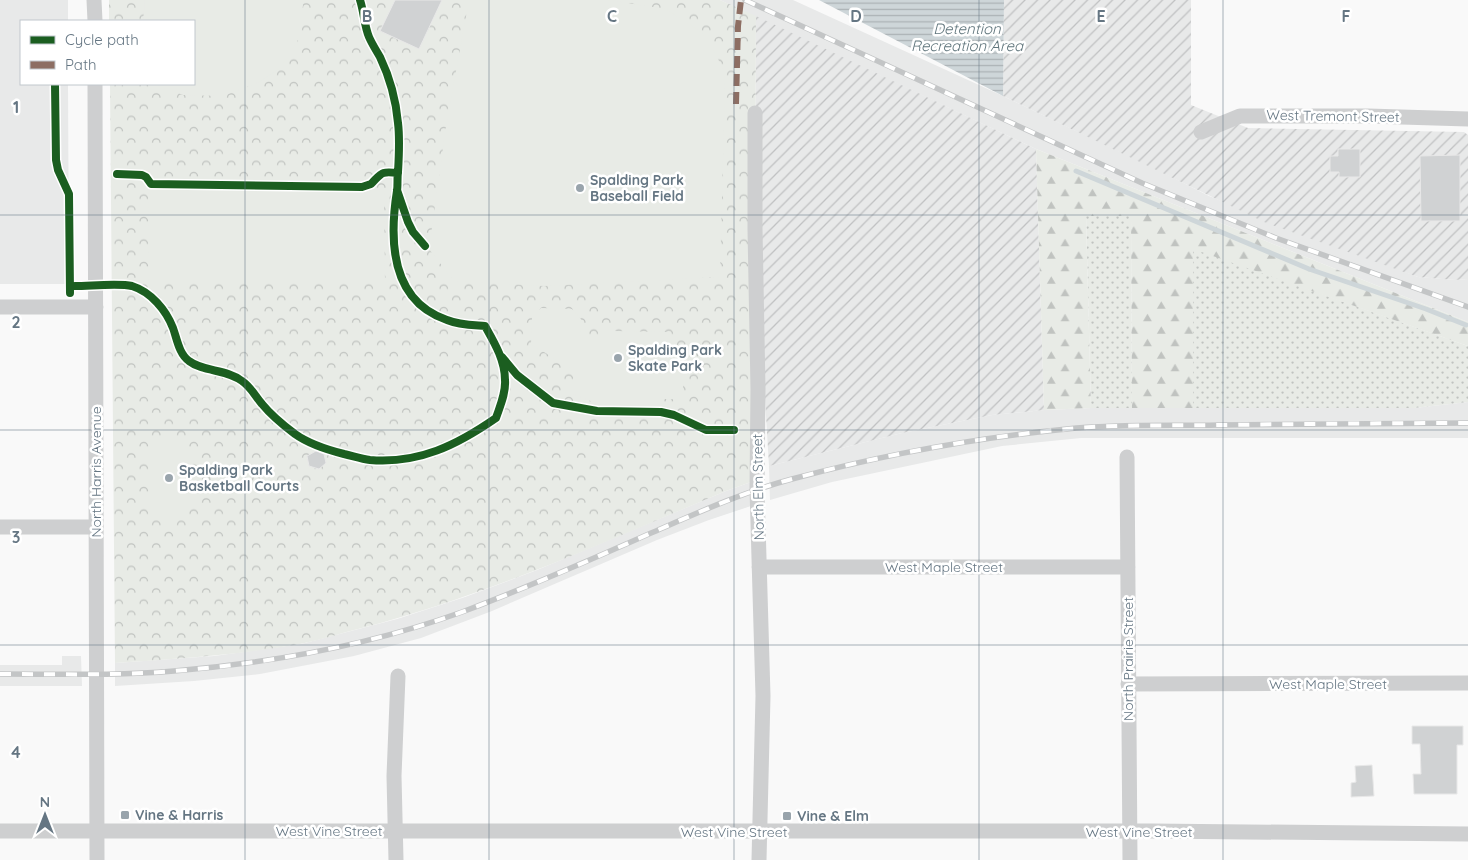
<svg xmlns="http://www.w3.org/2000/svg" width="1468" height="860" viewBox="0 0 1468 860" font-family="Quicksand,sans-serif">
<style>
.built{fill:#e8e9e9}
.industrial{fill:url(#industrial-furrows)}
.grass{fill:url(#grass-dots)}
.forest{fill:url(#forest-firs)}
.park{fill:url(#park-crowns)}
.garden{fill:#e8ebe6}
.water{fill:url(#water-rules)}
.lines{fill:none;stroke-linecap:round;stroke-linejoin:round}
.stream{stroke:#ced6d9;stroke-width:5}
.building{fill:#d0d2d3;stroke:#e8e8e8}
.street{stroke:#cecfd0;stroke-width:15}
.rail-casing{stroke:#c3c5c6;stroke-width:5.5}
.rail{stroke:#fff;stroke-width:4;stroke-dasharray:11;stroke-linecap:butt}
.quiet{stroke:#8d6e63;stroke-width:6;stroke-dasharray:12 6;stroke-linecap:butt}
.cycleway-casing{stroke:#fff;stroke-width:11}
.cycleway{stroke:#1b5e20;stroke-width:8}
.grid{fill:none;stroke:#657683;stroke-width:1;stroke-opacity:0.55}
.poi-dot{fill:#99a4ac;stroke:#fff;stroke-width:2}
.labels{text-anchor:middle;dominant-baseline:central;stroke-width:5;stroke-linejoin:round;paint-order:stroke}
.street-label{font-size:14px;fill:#657683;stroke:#fff}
.poi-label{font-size:14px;font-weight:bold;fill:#657683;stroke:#fff;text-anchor:start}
.water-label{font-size:15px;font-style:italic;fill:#60757c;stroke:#fff}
.grid-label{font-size:16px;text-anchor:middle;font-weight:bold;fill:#657683;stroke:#fff;stroke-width:5;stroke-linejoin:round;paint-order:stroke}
</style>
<defs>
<pattern id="industrial-furrows" width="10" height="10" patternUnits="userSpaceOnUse" patternTransform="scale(1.25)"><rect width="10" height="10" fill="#e8e9e9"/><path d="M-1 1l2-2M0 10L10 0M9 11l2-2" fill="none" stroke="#c0c1c2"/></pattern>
<pattern id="grass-dots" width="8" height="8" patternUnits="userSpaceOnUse" patternTransform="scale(1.25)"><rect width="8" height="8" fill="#e8ebe6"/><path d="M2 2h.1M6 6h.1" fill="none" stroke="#c0c3c0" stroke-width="1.8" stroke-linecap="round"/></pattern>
<pattern id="forest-firs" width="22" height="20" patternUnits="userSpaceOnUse" patternTransform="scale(1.25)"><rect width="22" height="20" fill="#e8ebe6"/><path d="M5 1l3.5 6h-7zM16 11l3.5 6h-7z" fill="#c0c3c0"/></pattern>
<pattern id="park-crowns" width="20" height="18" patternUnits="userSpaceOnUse" patternTransform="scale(1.25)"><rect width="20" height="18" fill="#e8ebe6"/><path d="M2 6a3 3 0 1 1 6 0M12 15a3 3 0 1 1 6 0" fill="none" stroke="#c0c3c0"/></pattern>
<pattern id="water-rules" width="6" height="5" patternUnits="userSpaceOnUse" patternTransform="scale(1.25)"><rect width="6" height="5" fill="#ced6d9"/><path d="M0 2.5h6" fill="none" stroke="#abb2b5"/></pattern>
</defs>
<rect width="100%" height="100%" fill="#f9f9f9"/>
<path class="built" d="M 0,0 L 68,0 L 68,21 L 21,21 L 21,84 L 68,84 L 69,284 L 0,284 Z
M 720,0 L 793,0 L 1003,96 L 1154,168 L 1209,196 L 1418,277 L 1455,280 L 1468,279 L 1468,322 L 1036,149 Z
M 1468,402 L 1468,438 L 1081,438 L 1002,446 L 832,482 L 770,500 L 769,466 L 902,433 L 992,415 L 1044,410 L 1091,408 L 1414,408 Z
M 751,482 L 751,506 L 709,520 L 657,540 L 492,611 L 421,638 L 354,656 L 260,674 L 194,681 L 115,686 L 115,663 L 214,656 L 301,644 L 397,619 L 465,597 L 537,570 L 726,491 Z
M 62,656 L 81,656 L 82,686 L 0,686 L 0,665 L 62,665 Z"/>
<path class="industrial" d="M 1004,0 L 1191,0 L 1191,105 L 1248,128 L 1464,132 L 1468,135 L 1468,279 L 1455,280 L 1418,277 L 1264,222 L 1003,96 Z
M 756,16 L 1036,149 L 1044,410 L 992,415 L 902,433 L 769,466 L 755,229 Z"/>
<path class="grass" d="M 1086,216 L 1131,216 L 1132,408 L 1091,408 Z
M 1193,248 L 1468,346 L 1468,402 L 1414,408 L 1193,408 Z"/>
<path class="forest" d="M 1036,149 L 1468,322 L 1468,346 L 1193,249 L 1193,408 L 1132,408 L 1131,216 L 1086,216 L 1091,408 L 1044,410 Z"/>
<path class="park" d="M 109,0 L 720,0 L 756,16 L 755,229 L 751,482 L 726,491 C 607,541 488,595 362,628 C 341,633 321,640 300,644 C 239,655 177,659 115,663 L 110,84 L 194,84 L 194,21 L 109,21 Z"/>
<path class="garden" d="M 145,0 L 301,0 L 303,5 L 298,40 L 280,68 L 259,82 L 223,96 L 183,95 L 154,84 L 194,84 L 194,21 L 143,21 Z
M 469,0 L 608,0 L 666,9 L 701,32 L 716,54 L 725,75 L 720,277 L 544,286 L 454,281 L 429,249 L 446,126 Z
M 148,189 L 384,190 L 385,283 L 149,283 Z
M 541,308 L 572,309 L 581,319 L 580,334 L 583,339 L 606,339 L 614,331 L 667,332 L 671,335 L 672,345 L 683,346 L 683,399 L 651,399 L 651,405 L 598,404 L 573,394 L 573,370 L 531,344 L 532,317 Z
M 149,440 L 189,440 L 189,516 L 149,516 Z"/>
<path class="water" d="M 819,0 L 1004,0 L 1003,96 Z"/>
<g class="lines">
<path class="stream" d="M 1076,171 L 1309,269 L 1426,309 L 1466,325"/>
</g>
<path class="building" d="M 395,0 L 442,0 L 419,49 L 380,31 Z
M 1338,149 L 1360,149 L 1360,177 L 1339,177 L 1339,172 L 1330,172 L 1330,156 L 1338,156 Z
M 1460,155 L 1460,221 L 1421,221 L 1420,156 Z
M 316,451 L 324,454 L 326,463 L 319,469 L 309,466 L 307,456 Z
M 1412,726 L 1463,726 L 1463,745 L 1457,745 L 1457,794 L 1414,794 L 1413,774 L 1421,774 L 1420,744 L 1412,744 Z
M 1372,765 L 1374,796 L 1351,797 L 1351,783 L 1356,782 L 1355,766 Z"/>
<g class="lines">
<path class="street" d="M 94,0 L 95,21
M 95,84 L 97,860
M 755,113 L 755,229 L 758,389 L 757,489 L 763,696 L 759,860
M 1201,132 L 1240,116 L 1368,116 L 1468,119
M 0,307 L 96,307
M 1127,457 L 1130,860
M 0,527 L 96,527
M 759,567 L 1128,567
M 1128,684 L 1468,683
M 0,831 L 1152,831 L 1468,834
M 396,860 L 394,776 L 398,676"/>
<g class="rail-casing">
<path id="rail" d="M 745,0 L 1142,183 L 1276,238 L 1468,307
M 0,674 C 58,674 116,676 174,671 C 271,663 370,645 462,612 C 526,588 588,561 651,533 C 697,513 743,492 792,479 C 882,455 974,438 1067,429 C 1117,424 1168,426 1218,425 C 1302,424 1385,423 1468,423"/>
</g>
<use href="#rail" class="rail"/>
<path class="quiet" d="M 736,104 L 738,26 L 741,0"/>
<g class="cycleway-casing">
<path id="cycleway" d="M 55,84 L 56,160 L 58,170 L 69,194 L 70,293
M 117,174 L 142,175 L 146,177 L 151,184 L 362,187 L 371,184 C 382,173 380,171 398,173
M 397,190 L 408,222 L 413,232 L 425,246
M 75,286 C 90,286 119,283 132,286 C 151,292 166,310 173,328 C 177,339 179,354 189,361 C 203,372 227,369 242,381 C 251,387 255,396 262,404 C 271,415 283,425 295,434 C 309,444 328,450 344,454 C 353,456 361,459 370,460 C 419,464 457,445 496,418 C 500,406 506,393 505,380 C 505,360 494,342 485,326 C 472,325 459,325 447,320 C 391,301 389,241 397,191 C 398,185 397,178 398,172 C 399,155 400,139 398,123 C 396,100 390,78 380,57 C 376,50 372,44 369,37 C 364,25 364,12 360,0
M 502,357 L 517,375 L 553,403 L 597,411 L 661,412 L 674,415 L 706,430 L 734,430"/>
</g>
<use href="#cycleway" class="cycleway"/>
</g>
<path class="grid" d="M 245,0 L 245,860M 489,0 L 489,860M 734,0 L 734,860M 979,0 L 979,860M 1223,0 L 1223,860M 0,215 L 1468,215M 0,430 L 1468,430M 0,645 L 1468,645"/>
<g class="poi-dot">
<circle cx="580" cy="188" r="5"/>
<circle cx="618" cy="358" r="5"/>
<circle cx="169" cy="478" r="5"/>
<rect x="120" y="810" width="10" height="10" rx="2.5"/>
<rect x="782" y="811" width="10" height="10" rx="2.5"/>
</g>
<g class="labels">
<g class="street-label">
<text transform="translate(1333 116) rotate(1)">West Tremont Street</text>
<text transform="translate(96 472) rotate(-90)">North Harris Avenue</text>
<text transform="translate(758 487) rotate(-91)">North Elm Street</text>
<text x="944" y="567">West Maple Street</text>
<text transform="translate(1128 659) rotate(-90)">North Prairie Street</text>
<text x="1328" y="684">West Maple Street</text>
<text x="329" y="831">West Vine Street</text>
<text x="734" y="832">West Vine Street</text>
<text x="1139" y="832">West Vine Street</text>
</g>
<g class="poi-label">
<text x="590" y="180">Spalding Park<tspan x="590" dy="16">Baseball Field</tspan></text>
<text x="628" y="350">Spalding Park<tspan x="628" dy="16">Skate Park</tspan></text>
<text x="179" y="470">Spalding Park<tspan x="179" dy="16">Basketball Courts</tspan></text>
<text x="135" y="815">Vine &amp; Harris</text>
<text x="797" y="816">Vine &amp; Elm</text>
</g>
<g class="water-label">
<text x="967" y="28">Detention<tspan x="967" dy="17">Recreation Area</tspan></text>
</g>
</g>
<g class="grid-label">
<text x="367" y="22">B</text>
<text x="612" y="22">C</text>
<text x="856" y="22">D</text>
<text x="1101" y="22">E</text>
<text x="1346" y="22">F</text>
<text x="16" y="113">1</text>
<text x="16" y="328">2</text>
<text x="16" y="543">3</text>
<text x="16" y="758">4</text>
</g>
<rect x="20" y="20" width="175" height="65" fill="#ffffff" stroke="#c1c8cd"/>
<rect x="30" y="36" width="25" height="8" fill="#1b5e20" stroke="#c1c8cd"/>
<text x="65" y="45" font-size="15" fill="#657683">Cycle path</text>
<rect x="30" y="61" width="25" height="8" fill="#8d6e63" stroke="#c1c8cd"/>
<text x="65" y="70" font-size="15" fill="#657683">Path</text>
<g transform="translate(45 815)" stroke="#ffffff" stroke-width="4" paint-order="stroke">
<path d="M0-4L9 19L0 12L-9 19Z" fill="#657683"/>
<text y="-8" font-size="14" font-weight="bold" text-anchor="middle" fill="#657683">N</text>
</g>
</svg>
